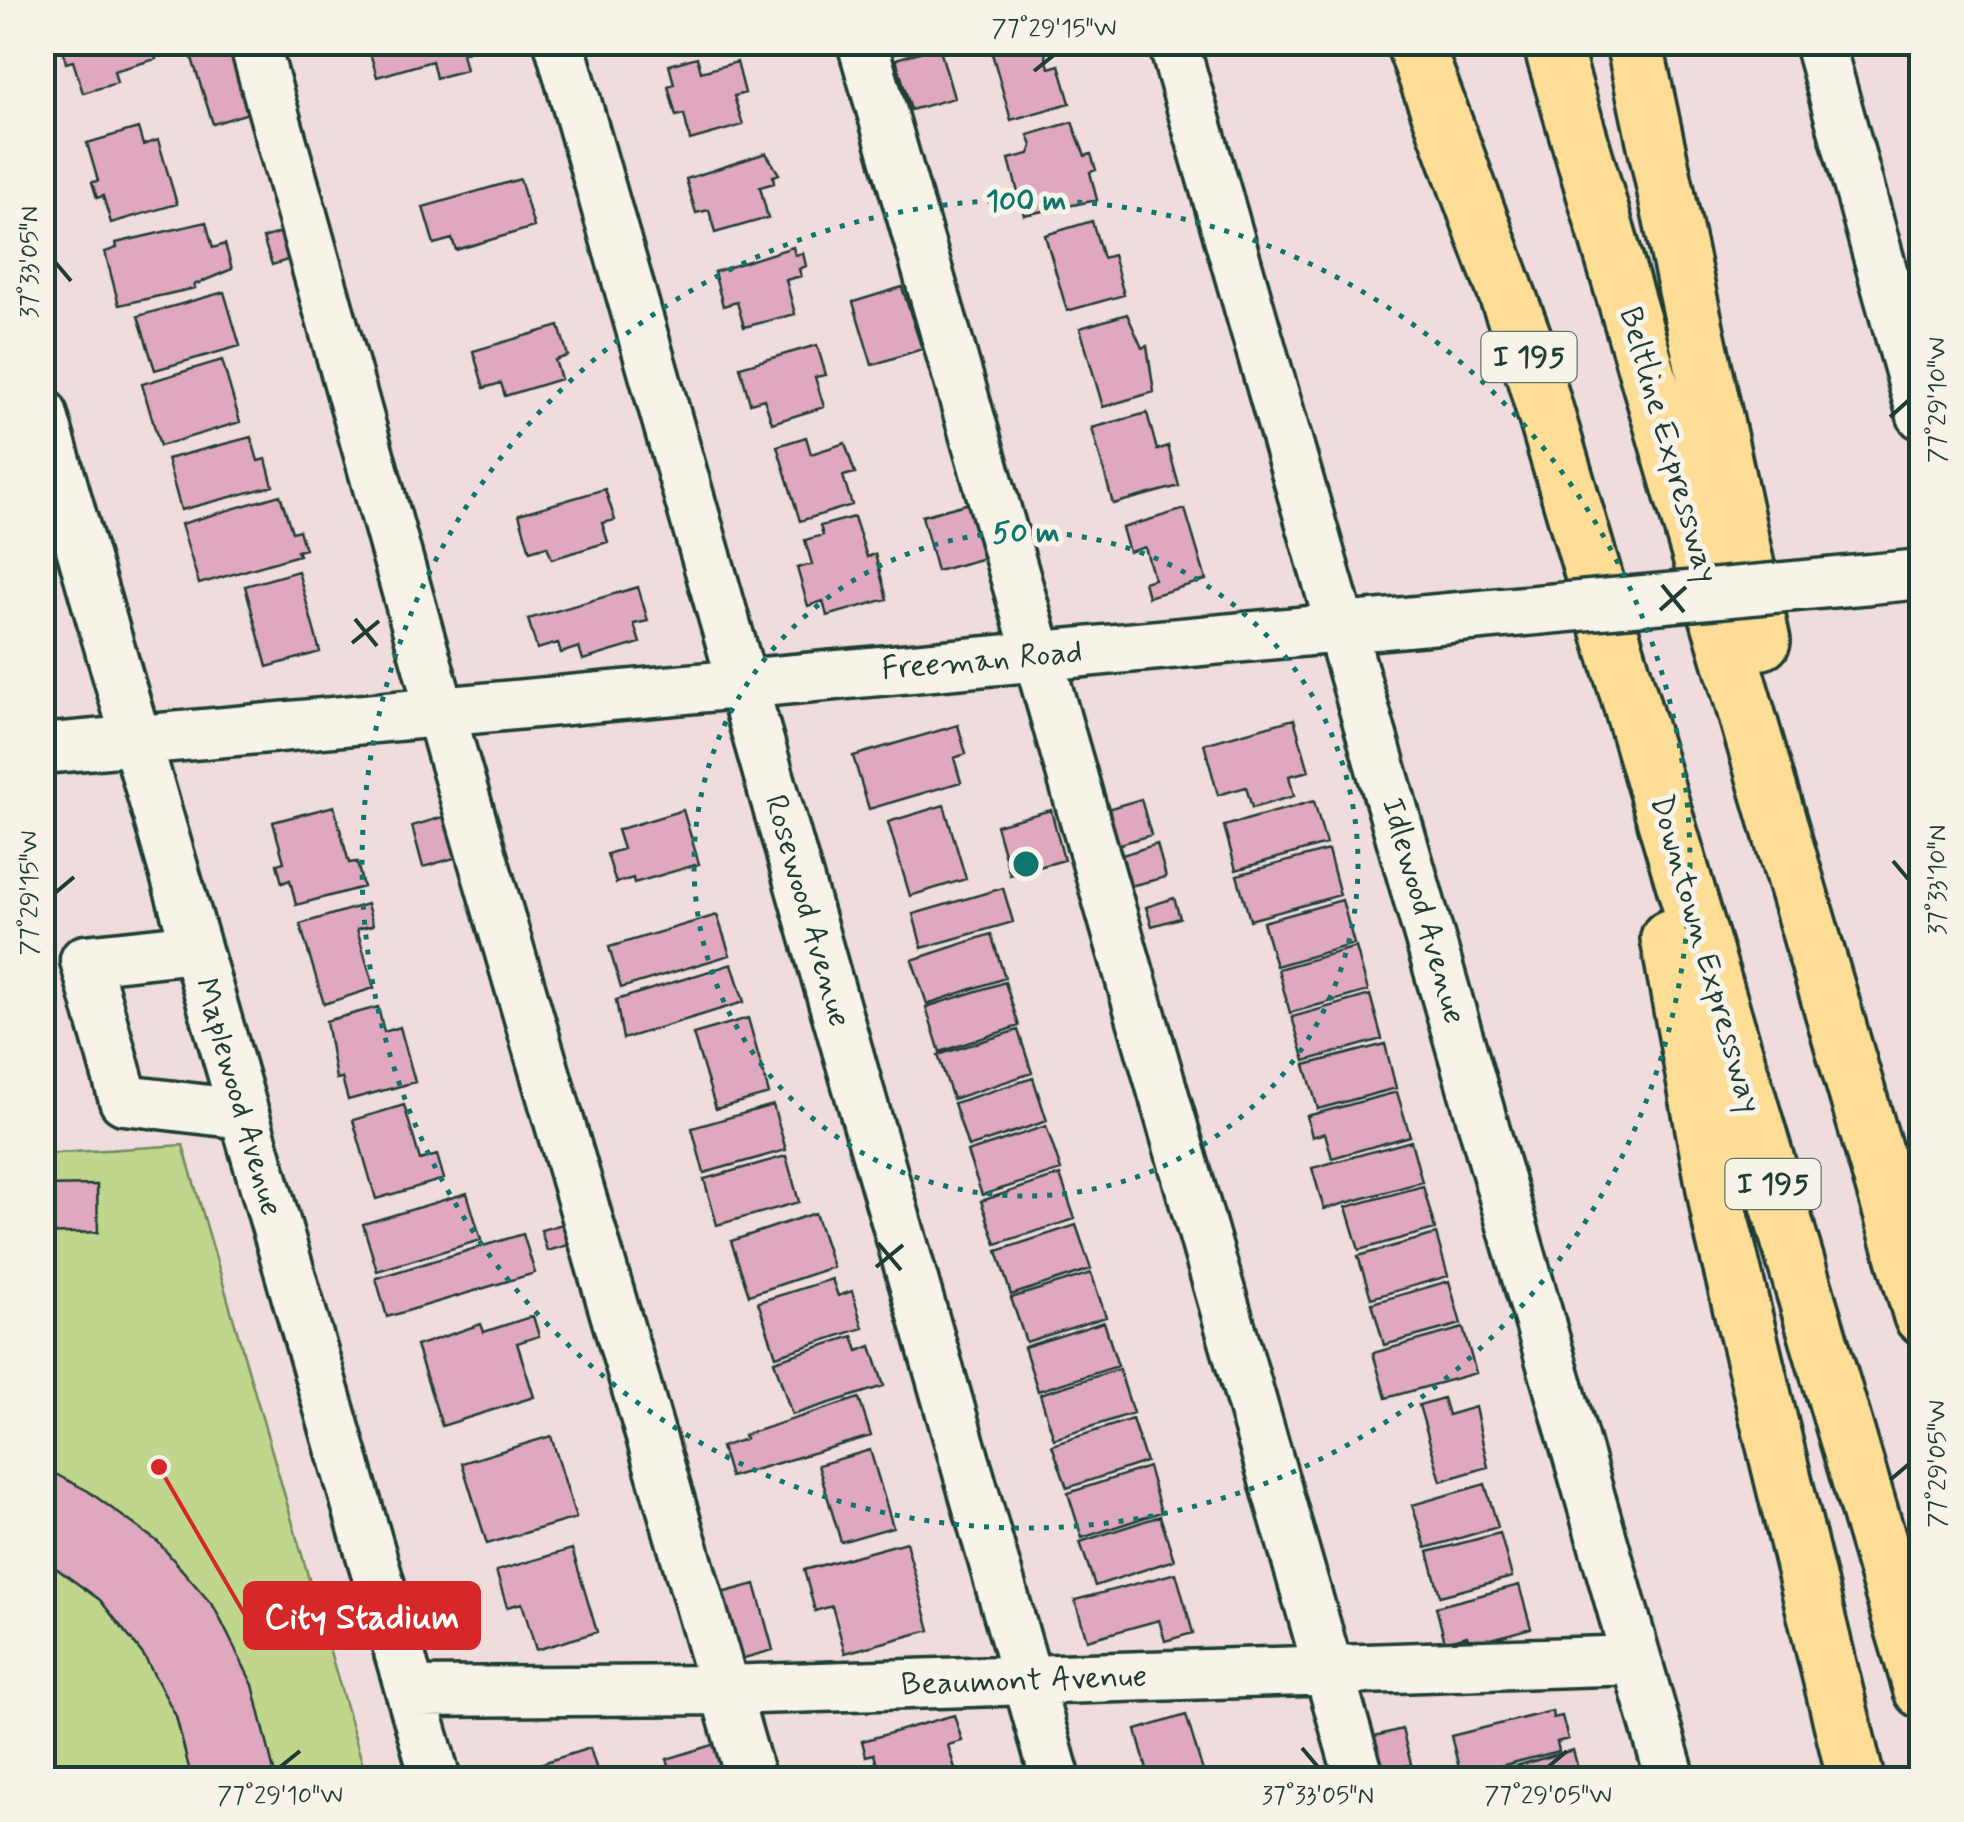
<svg xmlns="http://www.w3.org/2000/svg" width="1964" height="1822" viewBox="0 0 1964 1822" font-family="Mynerve,sans-serif">
<style>
.green{fill:#bfd68c;stroke:#6f8a60;stroke-width:2.5}
.building{fill:#dfa8bf;stroke:#1f3d34;stroke-width:2.5}
.lines{fill:none;stroke-linecap:round;stroke-linejoin:round}
.minor-casing{stroke:#1f3d34;stroke-width:55}
.highway-casing{stroke:#1f3d34;stroke-width:62}
.minor{stroke:#f7f3e8;stroke-width:48}
.highway{stroke:#fedd96;stroke-width:55}
.minor-bridge-casing{stroke:#1f3d34;stroke-width:55;stroke-linecap:butt}
.minor-bridge{stroke:#f7f3e8;stroke-width:48}
.ticks{fill:none;stroke:#1f3d34;stroke-width:4}
.ring{fill:none;stroke:#0f766e;stroke-width:5;stroke-dasharray:5 10}
.labels{text-anchor:middle;dominant-baseline:central;stroke-width:10;stroke-linejoin:round;paint-order:stroke}
.shield{fill:#f7f3e8;stroke:#60746a;stroke-width:2.5}
.shield-label{font-size:30px;font-weight:bold;fill:#1f3d34}
.street-label{font-size:32px;fill:#1f3d34;stroke:#f7f3e8}
.centre{fill:#0f766e;stroke:#f7f3e8;stroke-width:5}
.ring-label{font-size:30px;text-anchor:middle;font-weight:bold;fill:#0f766e;stroke:#f7f3e8;stroke-width:10;stroke-linejoin:round;paint-order:stroke}
.leader{fill:none;stroke:#d62828;stroke-width:4}
.callout-dot{fill:#d62828;stroke:#f7f3e8;stroke-width:4}
.callout{fill:#d62828;stroke:#d62828;stroke-width:4}
.callout-label{font-size:35px;text-anchor:middle;font-weight:bold;fill:#fff}
.neatline{fill:none;stroke:#1f3d34;stroke-width:4}
.ticks-label{font-size:25px;text-anchor:middle;fill:#1f3d34}
</style>
<rect width="100%" height="100%" fill="#f0dcdc"/>
<filter id="ink" filterUnits="userSpaceOnUse"><feTurbulence type="fractalNoise" baseFrequency=".01" numOctaves="2"/><feDisplacementMap in="SourceGraphic" scale="20" xChannelSelector="R" yChannelSelector="G"/><feConvolveMatrix kernelMatrix="1 2 1 2 8 2 1 2 1" color-interpolation-filters="sRGB"/></filter>
<g filter="url(#ink)">
<path class="green" d="M 183,1145 L 367,1779 L 43,1780 L 43,1154 Z"/>
<path class="building" d="M 61,42 L 164,42 L 164,43 L 152,47 L 156,59 L 114,71 L 117,83 L 83,93 L 73,61 L 66,63 Z
M 222,42 L 233,42 L 255,111 L 213,124 L 190,52 Z
M 367,42 L 466,42 L 468,52 L 462,53 L 466,70 L 436,78 L 432,61 L 377,77 Z
M 1003,42 L 1042,42 L 1049,68 L 1059,65 L 1070,103 L 1011,120 L 990,46 Z
M 939,46 L 954,98 L 911,110 L 896,59 Z
M 697,57 L 701,72 L 737,62 L 745,93 L 734,96 L 743,125 L 690,140 L 684,114 L 676,116 L 668,86 L 674,84 L 669,65 Z
M 1072,122 L 1085,156 L 1091,154 L 1096,170 L 1090,172 L 1097,200 L 1024,215 L 1009,159 L 1029,154 L 1032,146 L 1028,135 Z
M 138,128 L 143,145 L 158,140 L 177,204 L 111,223 L 103,196 L 97,198 L 92,182 L 98,181 L 87,143 Z
M 766,153 L 779,174 L 773,176 L 774,183 L 760,187 L 768,218 L 715,233 L 709,210 L 696,213 L 686,179 Z
M 520,179 L 534,227 L 456,250 L 452,239 L 434,244 L 423,207 Z
M 1092,221 L 1103,258 L 1113,255 L 1124,295 L 1067,311 L 1045,235 Z
M 206,222 L 213,248 L 225,244 L 232,269 L 194,285 L 195,288 L 119,305 L 105,252 L 117,248 L 116,243 Z
M 285,231 L 294,258 L 272,265 L 263,238 Z
M 793,247 L 795,255 L 803,253 L 806,266 L 799,269 L 801,276 L 786,280 L 795,314 L 744,327 L 737,302 L 723,306 L 714,272 Z
M 902,287 L 922,349 L 872,365 L 853,302 Z
M 224,292 L 240,346 L 155,370 L 138,316 Z
M 1127,314 L 1142,348 L 1147,346 L 1154,392 L 1103,407 L 1080,328 Z
M 559,326 L 568,356 L 555,360 L 561,379 L 505,396 L 501,383 L 484,388 L 473,351 Z
M 817,345 L 826,375 L 815,377 L 824,407 L 772,423 L 764,399 L 750,403 L 740,367 Z
M 222,360 L 240,422 L 160,446 L 142,384 Z
M 1147,413 L 1157,450 L 1168,446 L 1179,486 L 1113,504 L 1092,428 Z
M 251,437 L 258,461 L 266,459 L 273,486 L 181,510 L 167,459 Z
M 806,437 L 811,454 L 845,443 L 855,473 L 843,476 L 852,505 L 800,521 L 777,446 Z
M 605,489 L 615,520 L 602,523 L 608,542 L 552,559 L 547,546 L 530,551 L 519,514 Z
M 280,495 L 292,532 L 299,530 L 305,549 L 297,551 L 299,555 L 199,584 L 181,524 Z
M 973,502 L 988,557 L 937,571 L 922,516 Z
M 1185,509 L 1206,580 L 1148,597 L 1144,582 L 1154,579 L 1145,547 L 1129,552 L 1122,528 Z
M 854,517 L 867,557 L 875,554 L 887,599 L 827,616 L 823,601 L 808,606 L 797,568 L 812,564 L 805,540 L 823,535 L 820,526 Z
M 298,571 L 320,652 L 267,667 L 245,586 Z
M 638,587 L 648,621 L 634,624 L 640,643 L 583,660 L 579,647 L 561,653 L 558,643 L 537,649 L 528,619 Z
M 1294,719 L 1309,771 L 1289,776 L 1294,796 L 1252,808 L 1246,787 L 1218,795 L 1204,744 Z
M 958,725 L 966,754 L 954,758 L 961,782 L 869,809 L 853,756 Z
M 1141,799 L 1151,835 L 1117,845 L 1107,809 Z
M 1314,801 L 1326,844 L 1236,870 L 1224,826 Z
M 944,805 L 966,879 L 910,896 L 888,822 Z
M 334,806 L 349,863 L 357,862 L 363,887 L 296,905 L 290,880 L 282,883 L 277,864 L 284,862 L 273,822 Z
M 683,810 L 699,864 L 634,883 L 633,878 L 616,883 L 607,854 L 623,849 L 617,830 Z
M 1051,810 L 1064,860 L 1010,875 L 996,825 Z
M 446,816 L 458,857 L 423,867 L 412,826 Z
M 1157,844 L 1166,877 L 1130,886 L 1122,855 Z
M 1328,850 L 1340,895 L 1250,920 L 1237,875 Z
M 1003,888 L 1013,922 L 922,948 L 913,914 Z
M 1174,898 L 1180,918 L 1152,926 L 1146,907 Z
M 1342,900 L 1354,944 L 1276,966 L 1263,922 Z
M 367,904 L 373,925 L 357,929 L 374,988 L 324,1004 L 300,924 Z
M 717,915 L 730,955 L 621,988 L 609,947 Z
M 991,934 L 1005,978 L 927,1004 L 912,960 Z
M 1356,947 L 1368,991 L 1290,1013 L 1278,969 Z
M 732,964 L 744,1002 L 623,1039 L 616,1000 Z
M 1005,982 L 1019,1026 L 940,1052 L 926,1007 Z
M 1370,995 L 1382,1039 L 1305,1061 L 1292,1017 Z
M 378,1007 L 384,1032 L 400,1027 L 415,1082 L 348,1100 L 342,1078 L 336,1079 L 326,1021 Z
M 748,1018 L 769,1094 L 716,1109 L 693,1034 Z
M 1018,1030 L 1032,1073 L 953,1099 L 938,1055 Z
M 1385,1044 L 1396,1088 L 1318,1109 L 1305,1065 Z
M 1033,1078 L 1047,1121 L 968,1147 L 954,1103 Z
M 1397,1092 L 1410,1136 L 1332,1158 L 1325,1133 L 1312,1137 L 1307,1116 Z
M 404,1105 L 420,1160 L 437,1155 L 444,1179 L 376,1199 L 353,1120 Z
M 773,1105 L 786,1150 L 704,1173 L 692,1128 Z
M 1046,1126 L 1061,1170 L 982,1195 L 967,1152 Z
M 1411,1141 L 1422,1182 L 1324,1209 L 1312,1168 Z
M 786,1156 L 799,1202 L 717,1225 L 704,1179 Z
M 1060,1175 L 1075,1219 L 996,1244 L 981,1201 Z
M 97,1185 L 98,1232 L 42,1234 L 42,1186 Z
M 1423,1186 L 1435,1229 L 1359,1250 L 1346,1207 Z
M 467,1193 L 481,1240 L 377,1271 L 363,1224 Z
M 815,1213 L 833,1267 L 749,1295 L 731,1241 Z
M 570,1222 L 576,1243 L 547,1251 L 541,1230 Z
M 1076,1225 L 1091,1269 L 1011,1295 L 997,1251 Z
M 523,1234 L 535,1273 L 387,1317 L 376,1278 Z
M 1436,1234 L 1448,1276 L 1371,1298 L 1358,1256 Z
M 1091,1273 L 1106,1317 L 1026,1342 L 1011,1298 Z
M 832,1279 L 838,1296 L 852,1291 L 863,1328 L 776,1356 L 758,1302 Z
M 1449,1281 L 1461,1324 L 1384,1345 L 1372,1303 Z
M 533,1316 L 539,1336 L 517,1343 L 534,1397 L 442,1426 L 416,1346 L 481,1324 L 484,1332 Z
M 1104,1322 L 1118,1366 L 1038,1391 L 1024,1347 Z
M 1463,1328 L 1476,1373 L 1386,1398 L 1373,1353 Z
M 853,1336 L 858,1351 L 871,1346 L 884,1386 L 792,1415 L 774,1361 Z
M 1119,1369 L 1133,1413 L 1054,1439 L 1040,1394 Z
M 859,1398 L 871,1436 L 730,1477 L 721,1447 L 745,1439 L 744,1435 Z
M 1443,1398 L 1448,1415 L 1475,1407 L 1488,1467 L 1441,1481 L 1419,1405 Z
M 1132,1419 L 1146,1462 L 1067,1488 L 1052,1445 Z
M 551,1436 L 576,1518 L 487,1544 L 462,1463 Z
M 870,1450 L 893,1527 L 841,1542 L 818,1465 Z
M 42,1467 L 88,1491 L 158,1542 L 214,1607 L 253,1685 L 276,1780 L 192,1780 L 176,1716 L 144,1656 L 100,1600 L 42,1558 Z
M 1148,1467 L 1161,1512 L 1082,1538 L 1068,1493 Z
M 1485,1484 L 1498,1527 L 1426,1548 L 1412,1505 Z
M 1160,1516 L 1174,1560 L 1095,1586 L 1080,1542 Z
M 1500,1533 L 1512,1577 L 1440,1596 L 1428,1552 Z
M 906,1542 L 930,1630 L 845,1653 L 832,1606 L 815,1611 L 804,1570 Z
M 572,1549 L 597,1632 L 536,1650 L 522,1603 L 507,1607 L 496,1571 Z
M 1176,1573 L 1193,1633 L 1165,1641 L 1159,1620 L 1087,1640 L 1075,1600 Z
M 755,1584 L 773,1650 L 737,1660 L 718,1594 Z
M 1519,1585 L 1531,1628 L 1470,1645 L 1467,1636 L 1445,1642 L 1436,1607 Z
M 1552,1711 L 1553,1718 L 1562,1716 L 1568,1739 L 1557,1742 L 1559,1751 L 1461,1776 L 1451,1736 Z
M 954,1715 L 962,1741 L 948,1745 L 956,1772 L 927,1780 L 881,1780 L 874,1754 L 866,1756 L 862,1741 Z
M 1186,1715 L 1205,1778 L 1150,1780 L 1136,1730 Z
M 1402,1729 L 1411,1764 L 1380,1773 L 1371,1737 Z
M 715,1744 L 726,1780 L 674,1780 L 667,1759 Z
M 590,1748 L 600,1780 L 544,1780 L 539,1764 Z
M 1573,1750 L 1581,1780 L 1492,1780 L 1490,1773 Z"/>
<g class="lines">
<g class="minor-casing">
<path id="minor" d="M 254,42 L 453,757 L 751,1780
M 559,42 L 1056,1780
M 862,42 L 1360,1780
M 1173,42 L 1671,1780
M 1819,42 L 1922,415
M 42,413 L 436,1780
M 1870,579 L 1922,574
M 42,749 L 1449,618
M 195,948 L 85,960 L 124,1100 L 243,1114
M 411,1692 L 726,1690 L 1636,1660"/>
</g>
<g class="highway-casing">
<path id="highway" d="M 1414,42 L 1525,343 L 1922,1690
M 1551,42 L 1922,1316
M 1634,42 L 1762,641
M 1669,938 L 1722,1227 L 1856,1780"/>
</g>
<use href="#minor" class="minor"/>
<use href="#highway" class="highway"/>
<g class="minor-bridge-casing">
<path id="minor-bridge" d="M 1449,618 L 1870,579"/>
</g>
<use href="#minor-bridge" class="minor-bridge"/>
</g>
</g>
<path class="ticks" d="M 1034,71 L 1054,55M 55,262 L 71,281M 1890,417 L 1909,400M 1662,585 L 1684,612M 1660,610 L 1686,587M 355,619 L 377,646M 352,643 L 379,621M 1893,861 L 1909,880M 55,893 L 74,877M 878,1243 L 901,1270M 876,1267 L 903,1245M 1890,1480 L 1909,1464M 1302,1748 L 1318,1767M 280,1767 L 300,1751M 1548,1767 L 1567,1751"/>
<g class="ring">
<circle cx="1026" cy="864" r="332"/>
<circle cx="1026" cy="864" r="664"/>
</g>
<g class="labels">
<g class="shield">
<rect x="1481.5" y="332" width="95" height="50" rx="8"/>
<rect x="1725.5" y="1159" width="95" height="50" rx="8"/>
</g>
<g class="shield-label">
<text x="1529" y="357">I 195</text>
<text x="1773" y="1184">I 195</text>
</g>
<g class="street-label">
<text transform="translate(1668 445) rotate(74)">Beltline Expressway</text>
<text transform="translate(982 661) rotate(-5)">Freeman Road</text>
<text transform="translate(807 911) rotate(74)">Rosewood Avenue</text>
<text transform="translate(1423 911) rotate(74)">Idlewood Avenue</text>
<text transform="translate(1705 954) rotate(74)">Downtown Expressway</text>
<text transform="translate(238 1097) rotate(74)">Maplewood Avenue</text>
<text transform="translate(1024 1681) rotate(-2)">Beaumont Avenue</text>
</g>
</g>
<circle cx="1026" cy="864" r="15" class="centre"/>
<g class="ring-label">
<text x="1026" y="210">100 m</text>
<text x="1026" y="542">50 m</text>
</g>
<path class="leader" d="M159 1467L245 1615"/>
<circle class="callout-dot" cx="159" cy="1467" r="10"/>
<rect class="callout" x="245" y="1583" width="234" height="65" rx="10"/>
<g class="callout-label">
<text x="362" y="1628">City Stadium</text>
</g>
<rect width="1964" height="1822" fill="none" stroke="#f7f3e8" stroke-width="110"/>
<rect x="55" y="55" width="1854" height="1712" class="neatline"/>
<g class="ticks-label">
<text x="1054" y="36">77°29'15"W</text>
<text transform="translate(28 262) rotate(-90)" y="9">37°33'05"N</text>
<text transform="translate(1936 400) rotate(-90)" y="9">77°29'10"W</text>
<text transform="translate(1936 880) rotate(-90)" y="9">37°33'10"N</text>
<text transform="translate(28 893) rotate(-90)" y="9">77°29'15"W</text>
<text transform="translate(1936 1464) rotate(-90)" y="9">77°29'05"W</text>
<text x="280" y="1803">77°29'10"W</text>
<text x="1318" y="1803">37°33'05"N</text>
<text x="1548" y="1803">77°29'05"W</text>
</g>
</svg>
